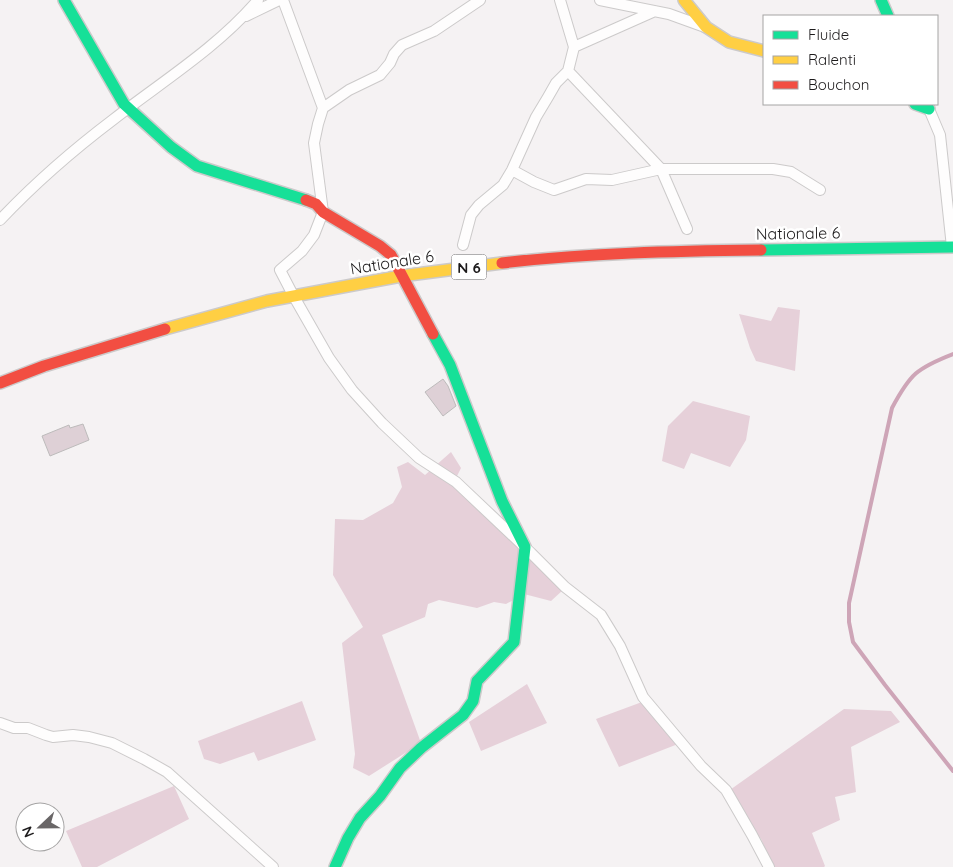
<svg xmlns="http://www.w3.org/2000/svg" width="953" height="867" viewBox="0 0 953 867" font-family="Quicksand,sans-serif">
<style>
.green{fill:#e6d0d9}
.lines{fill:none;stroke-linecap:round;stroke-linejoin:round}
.stream{stroke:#cea5b7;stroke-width:4}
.building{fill:#ded0d6;stroke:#bdbbbb}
.street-casing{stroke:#cccaca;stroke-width:12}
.fast-casing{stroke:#cccaca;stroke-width:14}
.slow-casing{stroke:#cccaca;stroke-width:14}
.jam-casing{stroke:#cccaca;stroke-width:14}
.street{stroke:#fefdfd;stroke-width:10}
.fast{stroke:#16e098;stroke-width:11}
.slow{stroke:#ffcf43;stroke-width:11}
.jam{stroke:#f24e42;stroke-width:11}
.labels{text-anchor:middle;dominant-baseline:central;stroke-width:5;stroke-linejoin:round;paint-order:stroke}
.shield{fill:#fff;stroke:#615f60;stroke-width:1}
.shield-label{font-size:15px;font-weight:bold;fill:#1d1b1c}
.street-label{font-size:16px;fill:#1d1b1c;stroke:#fff}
</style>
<rect width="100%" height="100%" fill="#f5f2f3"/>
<path class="green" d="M 778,307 L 800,310 L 795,371 L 756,361 L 750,348 L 739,314 L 771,321 Z
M 693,401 L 750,416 L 746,440 L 730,467 L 691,453 L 684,469 L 662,461 L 668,426 Z
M 451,452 L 461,468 L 456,478 L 563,590 L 551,601 L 524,594 L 506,604 L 494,602 L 477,608 L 439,600 L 428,604 L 425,617 L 382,635 L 421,743 L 369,776 L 353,768 L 355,754 L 342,643 L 363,627 L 333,575 L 335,519 L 363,520 L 393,503 L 402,487 L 397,467 L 408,462 L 425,475 Z
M 527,684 L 547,723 L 481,751 L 469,722 Z
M 302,701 L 316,740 L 258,761 L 254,752 L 220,764 L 204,759 L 198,741 Z
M 642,702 L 678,744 L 619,767 L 596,719 Z
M 844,709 L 891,711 L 900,722 L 851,747 L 856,792 L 835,797 L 840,820 L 812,833 L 825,866 L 824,867 L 774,867 L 761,839 L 727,792 Z
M 174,786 L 189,819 L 97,867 L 82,867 L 66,831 Z"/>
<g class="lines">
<path class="stream" d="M 953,354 C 917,368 910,374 892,408 L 849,603 L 849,622 L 853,642 L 885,685 L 953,771"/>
</g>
<path class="building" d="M 443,379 L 448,386 L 456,406 L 443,416 L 425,392 Z
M 83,424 L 89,440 L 50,456 L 42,436 L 69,425 L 70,428 Z"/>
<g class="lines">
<g class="street-casing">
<path id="street" d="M 283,0 L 323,108 L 318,124 L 314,143 L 323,212 L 314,235 L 302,251 L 280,270 L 293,295 L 329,358 L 352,390 L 382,423 L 419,458 L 456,482 L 531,553 L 565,587 L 601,615 L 620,646 L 643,697 L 701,766 L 726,790 L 752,835 L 769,867
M 560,0 L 574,47
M 600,0 L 669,14 L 705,27
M 246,16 L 279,0
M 568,71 L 661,169 L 687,229
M 323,108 L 349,90 L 380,75 L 390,63 L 394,54 L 402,45 L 434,31 L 480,0
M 929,109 L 940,135 L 952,247
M 512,170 L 534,182 L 554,190 L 586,179 L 612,180 L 661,169 L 773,169 L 791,172 L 820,190
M 0,220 C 35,183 73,150 114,119 C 163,81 218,47 258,0
M 463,245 L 471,215 L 479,205 L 503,185 L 512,170 L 536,117 L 548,97 L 556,83 L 568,71 L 574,47 L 655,11
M 0,723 L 14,728 L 28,728 L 46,735 L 53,737 L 73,735 L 89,737 L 112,743 L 144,759 L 167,772 L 273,867"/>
</g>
<g class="fast-casing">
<path id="fast" d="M 64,0 L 124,104 L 171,147 L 197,166 L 306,200
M 881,0 L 888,16
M 915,104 L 929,109
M 761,250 L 953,247
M 335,867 L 348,838 L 360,818 L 380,796 L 400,768 L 421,748 L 463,715 L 473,701 L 477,681 L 514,642 L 525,547 L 502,501 L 450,365 L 433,334"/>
</g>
<g class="slow-casing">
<path id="slow" d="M 684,0 L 706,27 L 729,42 L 764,51
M 165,329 L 267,301 L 401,276 L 502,263"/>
</g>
<g class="jam-casing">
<path id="jam" d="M 306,200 L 316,204 L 323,212 L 380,246 L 391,255 L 433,334
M 502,263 C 588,253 674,251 761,250
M 0,383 L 44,366 L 165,329"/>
</g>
<use href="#street" class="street"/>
<use href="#fast" class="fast"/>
<use href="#slow" class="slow"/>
<use href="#jam" class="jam"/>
</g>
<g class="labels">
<rect class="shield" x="451.5" y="254.5" width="35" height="25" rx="4"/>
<g class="shield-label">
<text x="469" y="267">N 6</text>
</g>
<g class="street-label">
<text transform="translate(798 233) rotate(-1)">Nationale 6</text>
<text transform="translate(392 262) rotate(-9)">Nationale 6</text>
</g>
</g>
<rect x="763" y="15" width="175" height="90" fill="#ffffff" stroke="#a5a4a4"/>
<rect x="773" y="31" width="25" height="8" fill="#16e098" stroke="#a5a4a4"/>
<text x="808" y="40" font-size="15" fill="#1d1b1c">Fluide</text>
<rect x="773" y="56" width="25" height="8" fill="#ffcf43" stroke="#a5a4a4"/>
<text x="808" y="65" font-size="15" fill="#1d1b1c">Ralenti</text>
<rect x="773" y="81" width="25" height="8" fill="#f24e42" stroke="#a5a4a4"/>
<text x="808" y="90" font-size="15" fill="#1d1b1c">Bouchon</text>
<g transform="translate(40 827) rotate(248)"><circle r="24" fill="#ffffff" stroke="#a5a4a4"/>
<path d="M0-4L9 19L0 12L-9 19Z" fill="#696667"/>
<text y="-8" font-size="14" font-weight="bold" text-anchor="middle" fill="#1d1b1c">N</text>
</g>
</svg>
